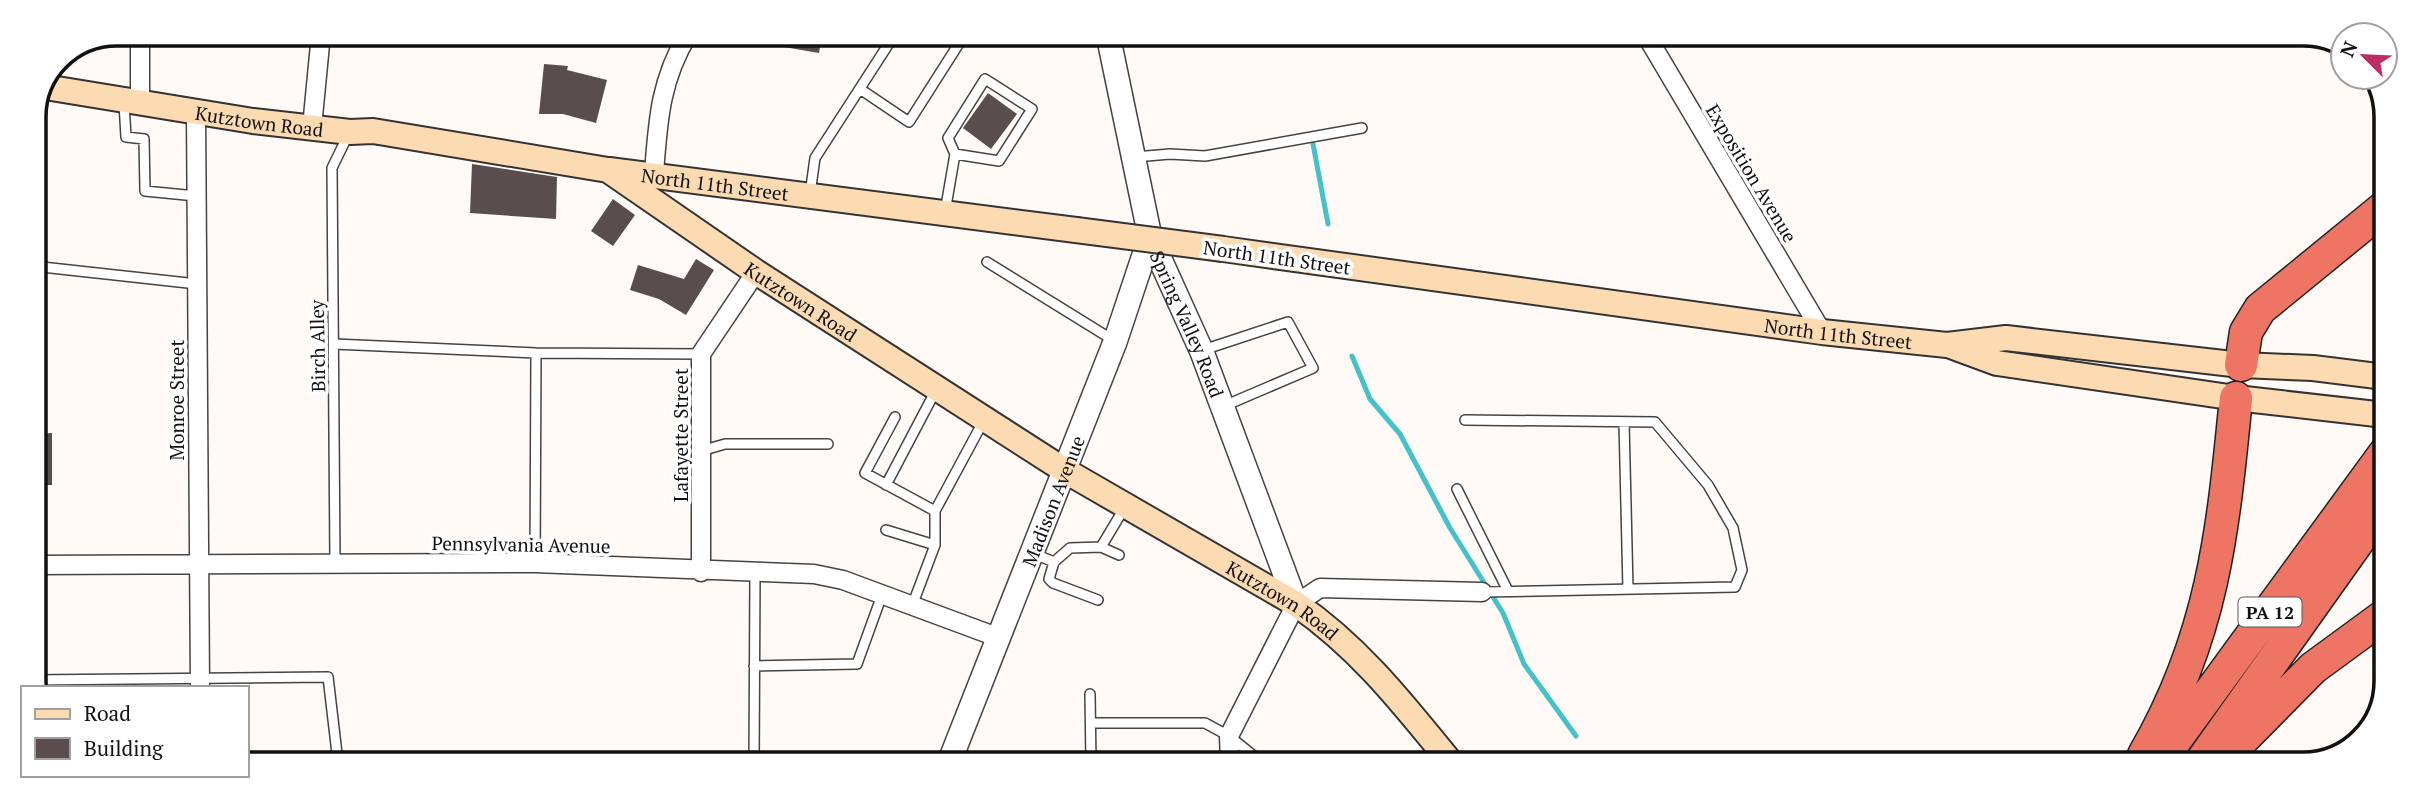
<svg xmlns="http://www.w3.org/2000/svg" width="2420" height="798" viewBox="0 0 2420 798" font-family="'PT Serif',serif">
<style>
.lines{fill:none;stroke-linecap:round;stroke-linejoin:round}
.stream{stroke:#45c1c9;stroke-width:5}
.building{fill:#594e4d}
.service-casing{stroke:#444;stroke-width:12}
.minor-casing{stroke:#444;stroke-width:21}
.tertiary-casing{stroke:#444;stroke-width:26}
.secondary-casing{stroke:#333;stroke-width:28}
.motorway-casing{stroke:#222;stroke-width:35}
.service{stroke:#fff;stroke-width:9}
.minor{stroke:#fff;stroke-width:18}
.tertiary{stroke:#fff;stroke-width:23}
.secondary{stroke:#fcdbb3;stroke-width:24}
.motorway{stroke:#ee7463;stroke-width:32}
.secondary-bridge-casing{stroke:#333;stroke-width:28;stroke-linecap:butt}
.secondary-bridge{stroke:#fcdbb3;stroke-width:24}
.labels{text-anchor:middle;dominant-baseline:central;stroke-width:7;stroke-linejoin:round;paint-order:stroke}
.shield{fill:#fff;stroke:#585858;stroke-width:2}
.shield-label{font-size:18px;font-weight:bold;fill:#111}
.street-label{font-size:19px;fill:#111;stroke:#fff}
.rim{fill:none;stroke:#111;stroke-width:3.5}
</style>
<rect width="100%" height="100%" fill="#fffaf5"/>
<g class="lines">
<path class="stream" d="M 1313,144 L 1328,224
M 1352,356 L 1370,399 L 1400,434 L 1450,528 L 1503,613 L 1524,664 L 1576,736"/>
</g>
<path class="building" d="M 756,34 L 822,34 L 819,53 L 755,42 Z
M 544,64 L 568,66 L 567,70 L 607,80 L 596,123 L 563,114 L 539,114 Z
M 988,93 L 1017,114 L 991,149 L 963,128 Z
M 472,164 L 557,177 L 556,219 L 470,213 Z
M 613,199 L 635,215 L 613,246 L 591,231 Z
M 696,259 L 714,270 L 686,315 L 659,299 L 630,290 L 638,265 L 684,279 Z
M 52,433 L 52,485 L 33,485 L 33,434 Z"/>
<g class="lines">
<g class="service-casing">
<path id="service" d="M 860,89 L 909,122 L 965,34
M 124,103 L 126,137 L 144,139 L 145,191 L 196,196
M 1135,157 L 1170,154 L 1205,156 L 1362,128
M 810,194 L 815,158 L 895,34
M 945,212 L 955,154 L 948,138 L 985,79 L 1032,109 L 999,161 L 955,154
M 987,262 L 1113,340
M 33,266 L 197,284
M 334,344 L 536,353 L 701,354
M 1203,350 L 1288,322 L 1313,368 L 1224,406
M 895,417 L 865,473 L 935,511 L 935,545 L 912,606
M 1465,420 L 1655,422 L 1708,485 L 1733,528 L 1742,570 L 1735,587 L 1482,592
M 1624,422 L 1628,589
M 701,451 L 725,444 L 828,444
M 886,485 L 936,390
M 1457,489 L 1508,591
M 935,511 L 984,420
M 886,530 L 935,545
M 1101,547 L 1119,555
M 1032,553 L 1054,562 L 1049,579 L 1053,583 L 1098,600
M 1054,562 L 1070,548 L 1101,547 L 1125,507
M 335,563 L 332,168 L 349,133
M 535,563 L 536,353
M 754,666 L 857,664 L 882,595
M 33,680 L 328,677 L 338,762
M 1090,694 L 1091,763
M 1091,723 L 1205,723 L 1229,736 L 1255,757 L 1297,758 L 1302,763
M 754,763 L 755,573"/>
</g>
<g class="minor-casing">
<path id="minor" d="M 140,33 L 140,104
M 1646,35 L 1822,332
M 196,112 L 200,688
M 312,127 L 321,34
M 654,173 C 658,120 660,81 688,34
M 33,565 L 535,563 L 814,574 L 843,580 L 997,637
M 701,572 L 701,354 L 756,272
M 1230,763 L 1229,736 L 1296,604 L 1320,588 L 1482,592"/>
</g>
<g class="tertiary-casing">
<g id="tertiary">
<path id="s1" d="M 1108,35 L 1150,237 L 1202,352 L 1296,604"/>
<path id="s2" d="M 949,763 L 1115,342 L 1150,237"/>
</g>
</g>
<g class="secondary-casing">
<g id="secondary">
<path id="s3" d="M 45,87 L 253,121 L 350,132 L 373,131 L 608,170 L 756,272 L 1064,470 L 1296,604 C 1359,647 1404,705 1452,764"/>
<path id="s4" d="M 609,170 L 1076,230"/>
<path id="s5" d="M 1223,249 L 1822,332 L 1947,345 L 2006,338 L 2241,365 L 2313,368 L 2385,377"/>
<path d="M 1951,346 L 1997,363 L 2236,398 L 2385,415"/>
</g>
</g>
<g class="motorway-casing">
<path id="motorway" d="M 2241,365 L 2246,332 L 2260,309 L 2386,206
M 2144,755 C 2213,636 2223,531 2236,398
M 2221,761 L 2313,668 L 2384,616
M 2157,765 L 2385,453
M 2199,765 L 2385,503"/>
</g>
<use href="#service" class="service"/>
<use href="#minor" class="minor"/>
<use href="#tertiary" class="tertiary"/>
<use href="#secondary" class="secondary"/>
<use href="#motorway" class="motorway"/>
<g class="secondary-bridge-casing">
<path id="secondary-bridge" d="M 1076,230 L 1223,249"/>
</g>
<use href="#secondary-bridge" class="secondary-bridge"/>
</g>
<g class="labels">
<rect class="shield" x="2238.5" y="597.5" width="63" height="29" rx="5"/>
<g class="shield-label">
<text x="2270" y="612">PA 12</text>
</g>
<g class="street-label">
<text stroke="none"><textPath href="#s3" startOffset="217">Kutztown Road</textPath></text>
<text transform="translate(1752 173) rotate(59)">Exposition Avenue</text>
<text stroke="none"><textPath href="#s4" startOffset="107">North 11th Street</textPath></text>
<text transform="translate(1277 257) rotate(8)">North 11th Street</text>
<text stroke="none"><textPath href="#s3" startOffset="803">Kutztown Road</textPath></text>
<text stroke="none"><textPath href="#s1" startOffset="301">Spring Valley Road</textPath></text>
<text stroke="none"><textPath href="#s5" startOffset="621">North 11th Street</textPath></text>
<text transform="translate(317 346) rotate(-91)">Birch Alley</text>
<text transform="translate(176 400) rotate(-90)">Monroe Street</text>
<text transform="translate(680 435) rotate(-90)">Lafayette Street</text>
<text stroke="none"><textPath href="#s2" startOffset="282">Madison Avenue</textPath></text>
<text transform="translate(521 544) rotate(1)">Pennsylvania Avenue</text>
<text stroke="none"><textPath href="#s3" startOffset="1370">Kutztown Road</textPath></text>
</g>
</g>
<path d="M0 0H2420V798H0ZM117 46H2303A71 71 0 0 1 2374 117V681A71 71 0 0 1 2303 752H117A71 71 0 0 1 46 681V117A71 71 0 0 1 117 46Z" fill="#fff" fill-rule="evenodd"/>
<path class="rim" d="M117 46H2303A71 71 0 0 1 2374 117V681A71 71 0 0 1 2303 752H117A71 71 0 0 1 46 681V117A71 71 0 0 1 117 46Z"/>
<rect x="21" y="686" width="228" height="91" fill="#ffffff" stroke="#a0a0a0" stroke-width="2"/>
<rect x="35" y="709" width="35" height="10" fill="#fcdbb3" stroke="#a0a0a0" stroke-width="2"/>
<text x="84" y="721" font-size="21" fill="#111111">Road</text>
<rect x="35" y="738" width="35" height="21" fill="#594e4d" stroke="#a0a0a0" stroke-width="2"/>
<text x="84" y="756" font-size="21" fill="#111111">Building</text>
<g transform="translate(2364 56) rotate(294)"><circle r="33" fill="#ffffff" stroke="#a0a0a0" stroke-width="2"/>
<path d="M0-5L12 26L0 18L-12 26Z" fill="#bd2d65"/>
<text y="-10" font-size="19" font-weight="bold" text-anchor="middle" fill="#111111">N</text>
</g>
</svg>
